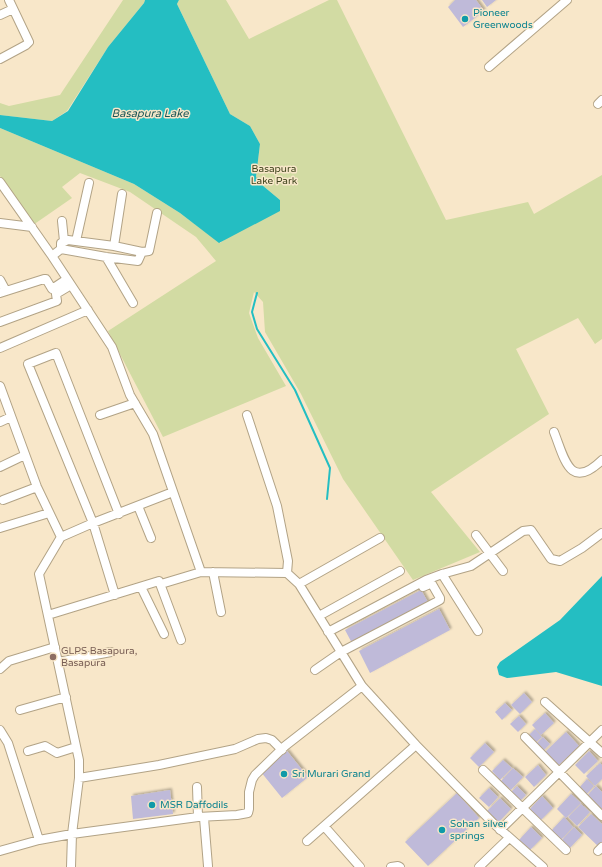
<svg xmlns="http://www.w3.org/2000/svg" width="602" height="867" viewBox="0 0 602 867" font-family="'Varela Round',sans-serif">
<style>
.green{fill:#d2dba3}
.water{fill:#24bec2}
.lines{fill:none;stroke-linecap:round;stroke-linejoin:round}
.stream{stroke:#24bec2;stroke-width:2}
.building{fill:#bfbad9;filter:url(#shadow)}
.minor-casing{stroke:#b2a386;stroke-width:10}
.minor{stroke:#fff;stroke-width:8}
.culture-dot{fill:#0f9aa8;stroke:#f8e7c9;stroke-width:1.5}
.education-dot{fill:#8d6e63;stroke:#f8e7c9;stroke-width:1.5}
.labels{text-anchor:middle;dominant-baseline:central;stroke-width:3;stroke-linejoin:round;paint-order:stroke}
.culture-label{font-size:10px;fill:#0d838f;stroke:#f8e7c9;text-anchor:start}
.park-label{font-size:10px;fill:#3f441d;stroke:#f8e7c9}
.education-label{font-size:10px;fill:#785e54;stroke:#f8e7c9;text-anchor:start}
.water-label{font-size:11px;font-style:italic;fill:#1a5556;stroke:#f8e7c9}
</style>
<defs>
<filter id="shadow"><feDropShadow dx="2" dy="-2" stdDeviation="1" flood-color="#0004"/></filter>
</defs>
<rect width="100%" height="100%" fill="#f8e7c9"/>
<path class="green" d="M 123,0 L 145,0 L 144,3 L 108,47 L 67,111 L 52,121 L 0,115 L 0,103 L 9,106 L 60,95 Z
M 179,0 L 226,0 L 249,39 L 329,0 L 337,0 L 446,220 L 528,202 L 534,214 L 602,175 L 602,339 L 595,344 L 578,318 L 516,349 L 549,414 L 431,492 L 480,552 L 413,580 L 343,479 L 301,394 L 265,332 L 263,302 L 254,292 L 249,313 L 258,338 L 286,386 L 163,437 L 108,331 L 216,261 L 196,237 L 130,192 L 80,173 L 62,187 L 72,198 L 33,225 L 0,176 L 0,128 L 134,184 L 180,213 L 220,243 L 280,200 L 262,185 L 256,177 L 260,144 L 250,126 L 230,114 L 177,4 Z"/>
<path class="water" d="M 145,0 L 179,0 L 177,4 L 230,114 L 250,126 L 260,144 L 256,177 L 262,185 L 280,200 L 280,211 L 219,243 L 180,213 L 134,184 L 0,128 L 0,115 L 52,121 L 68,111 L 108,47 L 144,3 Z
M 602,576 L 602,686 L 556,672 L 507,678 L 499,675 L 497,667 L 500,662 L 560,620 Z"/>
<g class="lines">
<path class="stream" d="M 257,293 L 252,312 L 257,329 L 295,390 L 330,468 L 327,499"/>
</g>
<path class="building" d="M 455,0 L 476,0 L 484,11 L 463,27 L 448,7 Z
M 482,0 L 496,0 L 487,7 Z
M 421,590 L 429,604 L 353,645 L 345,630 Z
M 439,609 L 450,630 L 370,673 L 359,651 Z
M 524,693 L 532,702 L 520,714 L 511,705 Z
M 505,703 L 512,710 L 502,720 L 495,712 Z
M 545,713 L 554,723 L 541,735 L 532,725 Z
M 519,716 L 526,724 L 518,732 L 510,724 Z
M 535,729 L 542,737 L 534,744 L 527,737 Z
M 566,732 L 579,746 L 557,767 L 544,753 Z
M 543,737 L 550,744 L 542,752 L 535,745 Z
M 485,743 L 494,752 L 479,767 L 470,758 Z
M 287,751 L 308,777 L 282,798 L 261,772 Z
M 589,751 L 598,761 L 584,774 L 575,765 Z
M 503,760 L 512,768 L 500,780 L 492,771 Z
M 600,763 L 602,765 L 602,779 L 595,786 L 586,776 Z
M 538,765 L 546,775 L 534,787 L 525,777 Z
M 513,768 L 523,777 L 511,790 L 501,781 Z
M 587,779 L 594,786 L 586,795 L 579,788 Z
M 517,786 L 526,795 L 519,802 L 510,793 Z
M 596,786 L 602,792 L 602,808 L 600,810 L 586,797 Z
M 489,788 L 498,797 L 489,807 L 479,798 Z
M 170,790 L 173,814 L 133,819 L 131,796 Z
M 457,793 L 479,818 L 428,866 L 405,842 Z
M 571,794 L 581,803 L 566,818 L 557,809 Z
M 542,796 L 553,808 L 540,821 L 529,810 Z
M 500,798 L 511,809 L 498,823 L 487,811 Z
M 581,804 L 590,812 L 577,826 L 568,817 Z
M 591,814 L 602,824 L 602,845 L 600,848 L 578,827 Z
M 564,817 L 573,827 L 561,840 L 551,831 Z
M 531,827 L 542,838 L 530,850 L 519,840 Z
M 574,827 L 582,835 L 569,849 L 561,841 Z"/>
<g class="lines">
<g class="minor-casing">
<path id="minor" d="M 0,15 L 13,9
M 0,59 L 26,45 L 29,42 L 9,0
M 489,67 L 567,0
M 598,104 L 602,100
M 0,182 L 52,256 L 112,347 L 130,395 L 153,434 L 201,572 L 287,573 L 299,584 L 362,686 L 416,745 L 493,823 L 543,867
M 62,221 L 64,241
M 0,223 L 32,227
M 76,241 L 89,183
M 114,246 L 122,194
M 142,252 L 149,251 L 157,213
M 52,256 L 61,249 L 61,243 L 68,240 L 114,246 L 142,252 L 138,261 L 106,257 L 61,249
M 106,257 L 133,303
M 0,280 L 6,291
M 0,293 L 44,279 L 46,279 L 52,289 L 67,279
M 0,322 L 57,301 L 56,294 L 71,285
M 0,348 L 88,310
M 0,386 L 37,487 L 61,537
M 100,415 L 135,403
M 247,415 L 277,506 L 288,561 L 287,573
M 0,422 L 11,417
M 554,432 C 565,460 570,491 602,460
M 0,467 L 25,455
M 3,500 L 37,487
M 138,506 L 151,538
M 0,528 L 49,513
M 476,535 L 503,571
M 213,572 L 221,612
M 442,574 L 478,631
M 161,584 L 201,572
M 299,584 L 380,538
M 141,587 L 164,634
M 115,595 L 93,523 L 28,364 L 56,353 L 119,514
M 48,615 L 159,581 L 181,640
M 319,616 L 400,571
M 328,632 L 426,580 L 442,574 L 471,566 L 523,531 L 531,530 L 551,559 L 560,561 L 582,548 L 602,533
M 58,662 L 111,652
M 0,669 L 9,661 L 55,647
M 315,670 L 341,652 L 440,600 L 440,598 L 432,584 L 430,584 L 423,587
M 545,702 L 602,753
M 20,710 L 66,697
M 0,730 L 8,743 L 39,840
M 525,737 L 602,816
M 28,751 L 45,746 L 57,753 L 76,747
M 483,770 L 566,850
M 79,778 L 159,765 L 235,749 L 258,739 L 266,738 L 272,740 L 282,750
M 197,787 L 198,817
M 204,818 L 208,866
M 324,826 L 360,867
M 500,830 L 602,730
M 307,841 L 416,745
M 0,851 L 39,840 L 72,834 L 198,817 L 237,815 L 248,813 L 249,809 L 249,792 L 252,780 L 255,775 L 285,746 L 362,686
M 598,851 L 602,847
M 71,867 L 72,834 L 79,778 L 79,760 L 39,574 L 61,537 L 93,523 L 173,492
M 391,867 L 398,866 L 400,867
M 479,867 L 509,838"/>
</g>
<use href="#minor" class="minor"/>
</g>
<g class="culture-dot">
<circle cx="465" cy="19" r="4"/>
<circle cx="284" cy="774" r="4"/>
<circle cx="152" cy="805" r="4"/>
<circle cx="442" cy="830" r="4"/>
</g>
<circle class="education-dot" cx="53" cy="657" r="4"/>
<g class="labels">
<g class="culture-label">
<text x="473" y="13">Pioneer<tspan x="473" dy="12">Greenwoods</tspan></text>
<text x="292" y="774">Sri Murari Grand</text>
<text x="160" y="805">MSR Daffodils</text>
<text x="450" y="824">Sohan silver<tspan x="450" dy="12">springs</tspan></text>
</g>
<g class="park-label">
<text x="274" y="169">Basapura<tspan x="274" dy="12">Lake Park</tspan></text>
</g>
<g class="education-label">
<text x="61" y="651">GLPS Basapura,<tspan x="61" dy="12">Basapura</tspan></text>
</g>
<g class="water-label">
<text x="150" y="113">Basapura Lake</text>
</g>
</g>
</svg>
